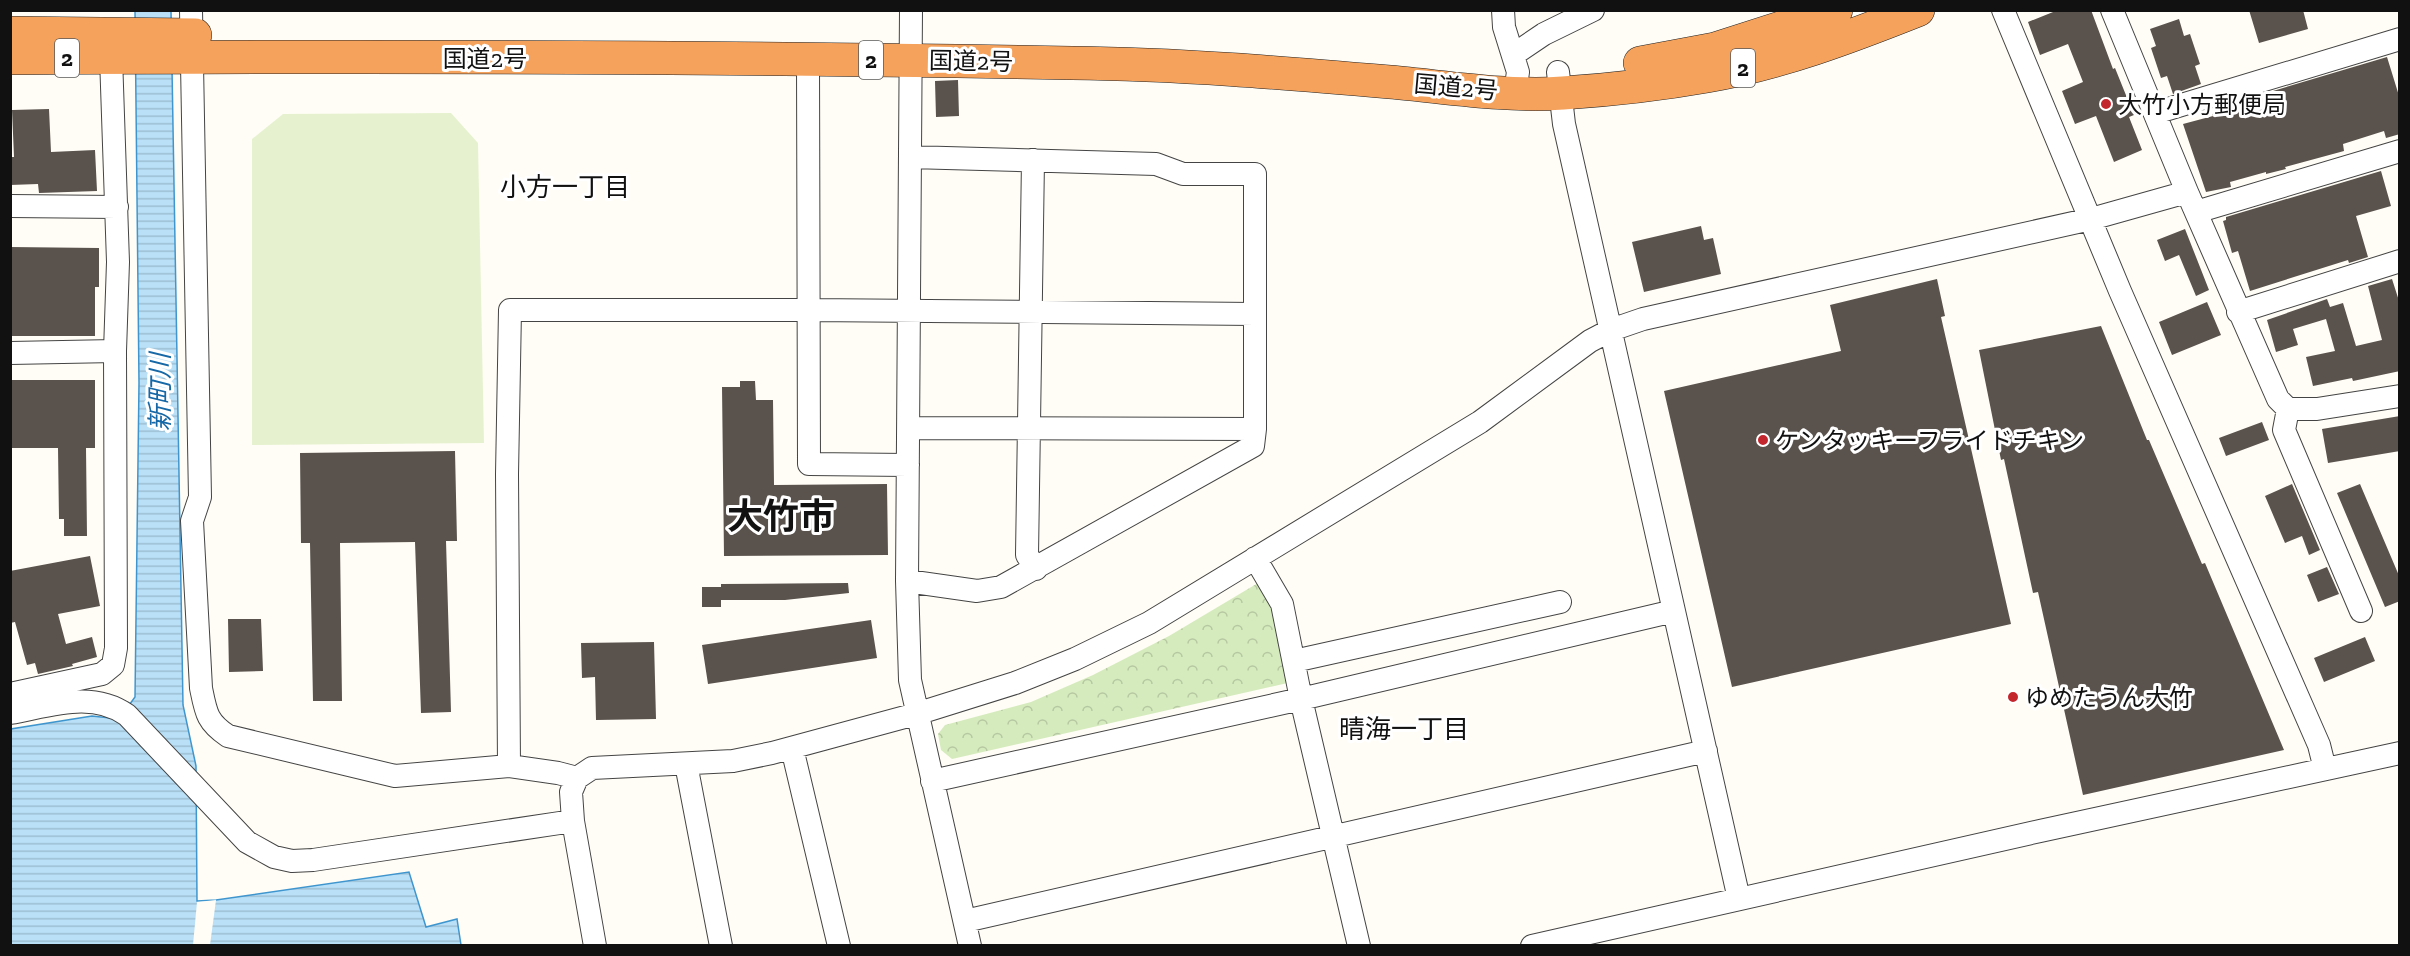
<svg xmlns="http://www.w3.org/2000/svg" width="2410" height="956" viewBox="0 0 2410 956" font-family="'Zilla Slab','Noto Sans JP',serif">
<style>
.park{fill:url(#park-crowns)}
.pitch{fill:#e6f2cf}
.water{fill:url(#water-rules);stroke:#3f96cf;stroke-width:1.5}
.pier{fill:#fffdf5}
.building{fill:#5a524d}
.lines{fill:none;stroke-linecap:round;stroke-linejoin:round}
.minor-casing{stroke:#444;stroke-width:24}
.highway-casing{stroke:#222;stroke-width:34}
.minor{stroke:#fff;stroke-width:22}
.highway{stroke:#f5a25d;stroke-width:33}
.poi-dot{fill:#c4262e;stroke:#fff;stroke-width:2}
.labels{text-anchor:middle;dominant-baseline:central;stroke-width:6;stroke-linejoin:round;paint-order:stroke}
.shield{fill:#fff;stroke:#585858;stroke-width:1.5}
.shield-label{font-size:22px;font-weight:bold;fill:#111}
.street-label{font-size:24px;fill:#111;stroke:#fff}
.poi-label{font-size:24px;fill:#111;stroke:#fff;text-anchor:start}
.neighbourhood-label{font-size:26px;fill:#111;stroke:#fff}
.water-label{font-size:26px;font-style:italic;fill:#1768a6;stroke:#fff}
.town-label{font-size:36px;font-weight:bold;fill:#111;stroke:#fff}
</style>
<defs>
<pattern id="park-crowns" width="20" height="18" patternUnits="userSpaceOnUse" patternTransform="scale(1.5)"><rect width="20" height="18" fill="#d5ebbd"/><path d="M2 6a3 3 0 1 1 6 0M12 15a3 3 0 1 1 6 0" fill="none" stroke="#b6c8a1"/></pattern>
<pattern id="water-rules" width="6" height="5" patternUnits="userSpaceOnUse" patternTransform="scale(1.5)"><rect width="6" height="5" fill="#b9e0f7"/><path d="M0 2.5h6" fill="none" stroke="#9ebfd3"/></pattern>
</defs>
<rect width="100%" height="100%" fill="#fffdf5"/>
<path class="park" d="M 1258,583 L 1273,609 L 1292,682 L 952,759 L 941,750 L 938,734 L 945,725 L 1031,702 L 1093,675 L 1169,636 Z"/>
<path class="pitch" d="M 451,113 L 478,143 L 484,443 L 252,445 L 252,139 L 283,114 Z"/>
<path class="water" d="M 135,11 L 171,11 L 183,705 L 196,766 L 197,901 L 216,900 L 409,872 L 426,927 L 457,919 L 461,945 L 11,946 L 11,729 L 92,716 L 119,719 L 135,697 L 139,383 Z"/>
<path class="pier" d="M 216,900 L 210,945 L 193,945 L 197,902 Z"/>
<path class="building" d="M 2058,10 L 2091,10 L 2113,69 L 2115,68 L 2134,115 L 2129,117 L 2142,150 L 2114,162 L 2096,116 L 2075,124 L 2062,91 L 2083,82 L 2068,44 L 2040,55 L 2028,22 Z
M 2249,10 L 2303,10 L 2308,29 L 2259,43 Z
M 2179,19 L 2184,36 L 2190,34 L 2200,64 L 2195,66 L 2201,84 L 2173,94 L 2167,76 L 2161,78 L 2151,48 L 2156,46 L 2150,29 Z
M 2387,57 L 2400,99 L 2400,134 L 2386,138 L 2384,131 L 2343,144 L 2344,151 L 2285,167 L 2286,169 L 2266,174 L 2266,172 L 2230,182 L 2231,187 L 2206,192 L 2183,124 L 2213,116 L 2212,114 L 2273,91 Z
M 958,80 L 959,116 L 936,117 L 935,81 Z
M 49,109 L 51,152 L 95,150 L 97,191 L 39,193 L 38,184 L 10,185 L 10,157 L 14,157 L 12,110 Z
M 2381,171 L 2391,206 L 2356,216 L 2368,257 L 2349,263 L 2348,260 L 2250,291 L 2238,251 L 2232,253 L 2223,221 L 2226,220 L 2226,217 Z
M 1701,226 L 1704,240 L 1713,238 L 1721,274 L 1644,292 L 1632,242 Z
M 2185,229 L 2209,290 L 2196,296 L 2179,255 L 2165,261 L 2157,240 Z
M 10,247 L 99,248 L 99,287 L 95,287 L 95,336 L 10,336 Z
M 1937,279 L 1945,316 L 1941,317 L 2011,624 L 1732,687 L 1664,391 L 1841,351 L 1830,305 Z
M 2392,279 L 2400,304 L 2400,371 L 2353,381 L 2352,378 L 2313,386 L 2306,357 L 2335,351 L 2326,319 L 2293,329 L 2298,345 L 2276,352 L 2267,320 L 2327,299 L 2330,307 L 2343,303 L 2356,346 L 2382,340 L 2368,286 Z
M 2207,302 L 2221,335 L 2172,355 L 2159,322 Z
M 2101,326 L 2147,440 L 2149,440 L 2202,564 L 2205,563 L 2284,750 L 2083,795 L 2038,592 L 2033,593 L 2004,459 L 2001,460 L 1979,350 Z
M 10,380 L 95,380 L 95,448 L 86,448 L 87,536 L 64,536 L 64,519 L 59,519 L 58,448 L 10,448 Z
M 740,381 L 755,381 L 756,400 L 773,400 L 774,485 L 887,484 L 888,555 L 724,556 L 722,387 L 740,387 Z
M 2400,416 L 2400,451 L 2328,463 L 2322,429 Z
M 2262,422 L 2269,440 L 2226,456 L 2219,438 Z
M 455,451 L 457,541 L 446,541 L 451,712 L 421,713 L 415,542 L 340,543 L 342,701 L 313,701 L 310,543 L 301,543 L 300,453 Z
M 2292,484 L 2320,550 L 2309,555 L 2302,536 L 2285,543 L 2265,496 Z
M 2360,484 L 2400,578 L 2400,601 L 2385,607 L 2337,493 Z
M 90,556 L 100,606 L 58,614 L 66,644 L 92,637 L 97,657 L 72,664 L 73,666 L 38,674 L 35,663 L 27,665 L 15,622 L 10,623 L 10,571 Z
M 2327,567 L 2339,594 L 2318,602 L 2307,575 Z
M 848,583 L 849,593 L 785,600 L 721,600 L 721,607 L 702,607 L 702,587 L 721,587 L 721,584 Z
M 228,619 L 261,619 L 263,671 L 229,672 Z
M 871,620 L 877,658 L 708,684 L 702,645 Z
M 2365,637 L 2375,661 L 2324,682 L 2314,658 Z
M 654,642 L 656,719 L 596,720 L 595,677 L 582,678 L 581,643 Z"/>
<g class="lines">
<g class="minor-casing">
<path id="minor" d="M 191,10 L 200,497 L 192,521 L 201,688 C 206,713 207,722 228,736 L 395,776 L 509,766 L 558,773 L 577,778
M 911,10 L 907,581 L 910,680 L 970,946
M 1503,10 L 1504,27 L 1518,72 L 1515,92
M 2003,10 L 2120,291 L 2319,745 L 2325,769
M 2112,10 L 2187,192 L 2278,399 L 2288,409 L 2317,409 L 2400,396
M 1513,55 L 1544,34 L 1593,10
M 808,60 L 809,464 L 908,465
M 1558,72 L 1564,124 L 1739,899
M 2155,113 L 2400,39
M 1033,160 L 1027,555 L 1036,569
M 10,206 L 117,207
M 2196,212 L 2400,151
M 2238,312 L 2400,261
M 10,353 L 115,351
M 2288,409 L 2284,430 L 2361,611
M 909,428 L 1255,429
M 1255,558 L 1282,604 L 1301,699 L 1359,946
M 907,581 L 977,591 L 1001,587 L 1253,446 L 1255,429 L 1255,174 L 1183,174 L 1156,164 L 910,157
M 1294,661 L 1560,602
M 10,694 L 102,674 L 113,665 L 116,648 L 115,351 L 118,262 L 111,57
M 10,713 C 50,706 92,690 127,715 L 247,842 L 274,857 L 292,861 L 313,860 L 573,821
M 792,748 L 839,946
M 686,764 L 721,946
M 509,766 L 507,474 L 510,310 L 809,310 L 1255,314
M 932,781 L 1301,699 L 1674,611
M 965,921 L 1706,751
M 595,946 L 573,821 L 571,792 L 577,778 L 592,768 L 733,761 L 772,753 L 916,714 L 1015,683 L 1075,659 L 1149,623 L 1480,422 L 1590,341 L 1611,330 L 1643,319 L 2091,219 L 2187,192
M 1532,946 L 2040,831 L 2400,753"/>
</g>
<g class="highway-casing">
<path id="highway" d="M 10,33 L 195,35
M 10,58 C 364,56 718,56 1072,63 C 1178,64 1284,73 1390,82 C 1447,87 1506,97 1563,93 C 1608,90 1662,84 1707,76 C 1779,64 1850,37 1918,10
M 1640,63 L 1715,49 L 1836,10"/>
</g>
<use href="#minor" class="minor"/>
<use href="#highway" class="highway"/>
</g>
<g class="poi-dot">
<circle cx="2106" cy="104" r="6"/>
<circle cx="1763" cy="440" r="6"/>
<circle cx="2013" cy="697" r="6"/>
</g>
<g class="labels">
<g class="shield">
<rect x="55" y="39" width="24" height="38" rx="4.5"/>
<rect x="859" y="41" width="24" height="38" rx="4.5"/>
<rect x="1731" y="49" width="24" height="38" rx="4.5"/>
</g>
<g class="shield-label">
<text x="67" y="58">2</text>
<text x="871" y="60">2</text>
<text x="1743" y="68">2</text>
</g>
<g class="street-label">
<text x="485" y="58">国道2号</text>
<text transform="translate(971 61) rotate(1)">国道2号</text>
<text transform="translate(1456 87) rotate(5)">国道2号</text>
</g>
<g class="poi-label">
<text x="2118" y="104">大竹小方郵便局</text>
<text x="1775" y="440">ケンタッキーフライドチキン</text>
<text x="2025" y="697">ゆめたうん大竹</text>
</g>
<g class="neighbourhood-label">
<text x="565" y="187">小方一丁目</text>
<text x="1404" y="729">晴海一丁目</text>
</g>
<g class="water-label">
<text transform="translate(160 392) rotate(-90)">新町川</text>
</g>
<g class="town-label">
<text x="781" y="516">大竹市</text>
</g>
</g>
<rect width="2410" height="956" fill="none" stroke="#111111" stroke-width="24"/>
</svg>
